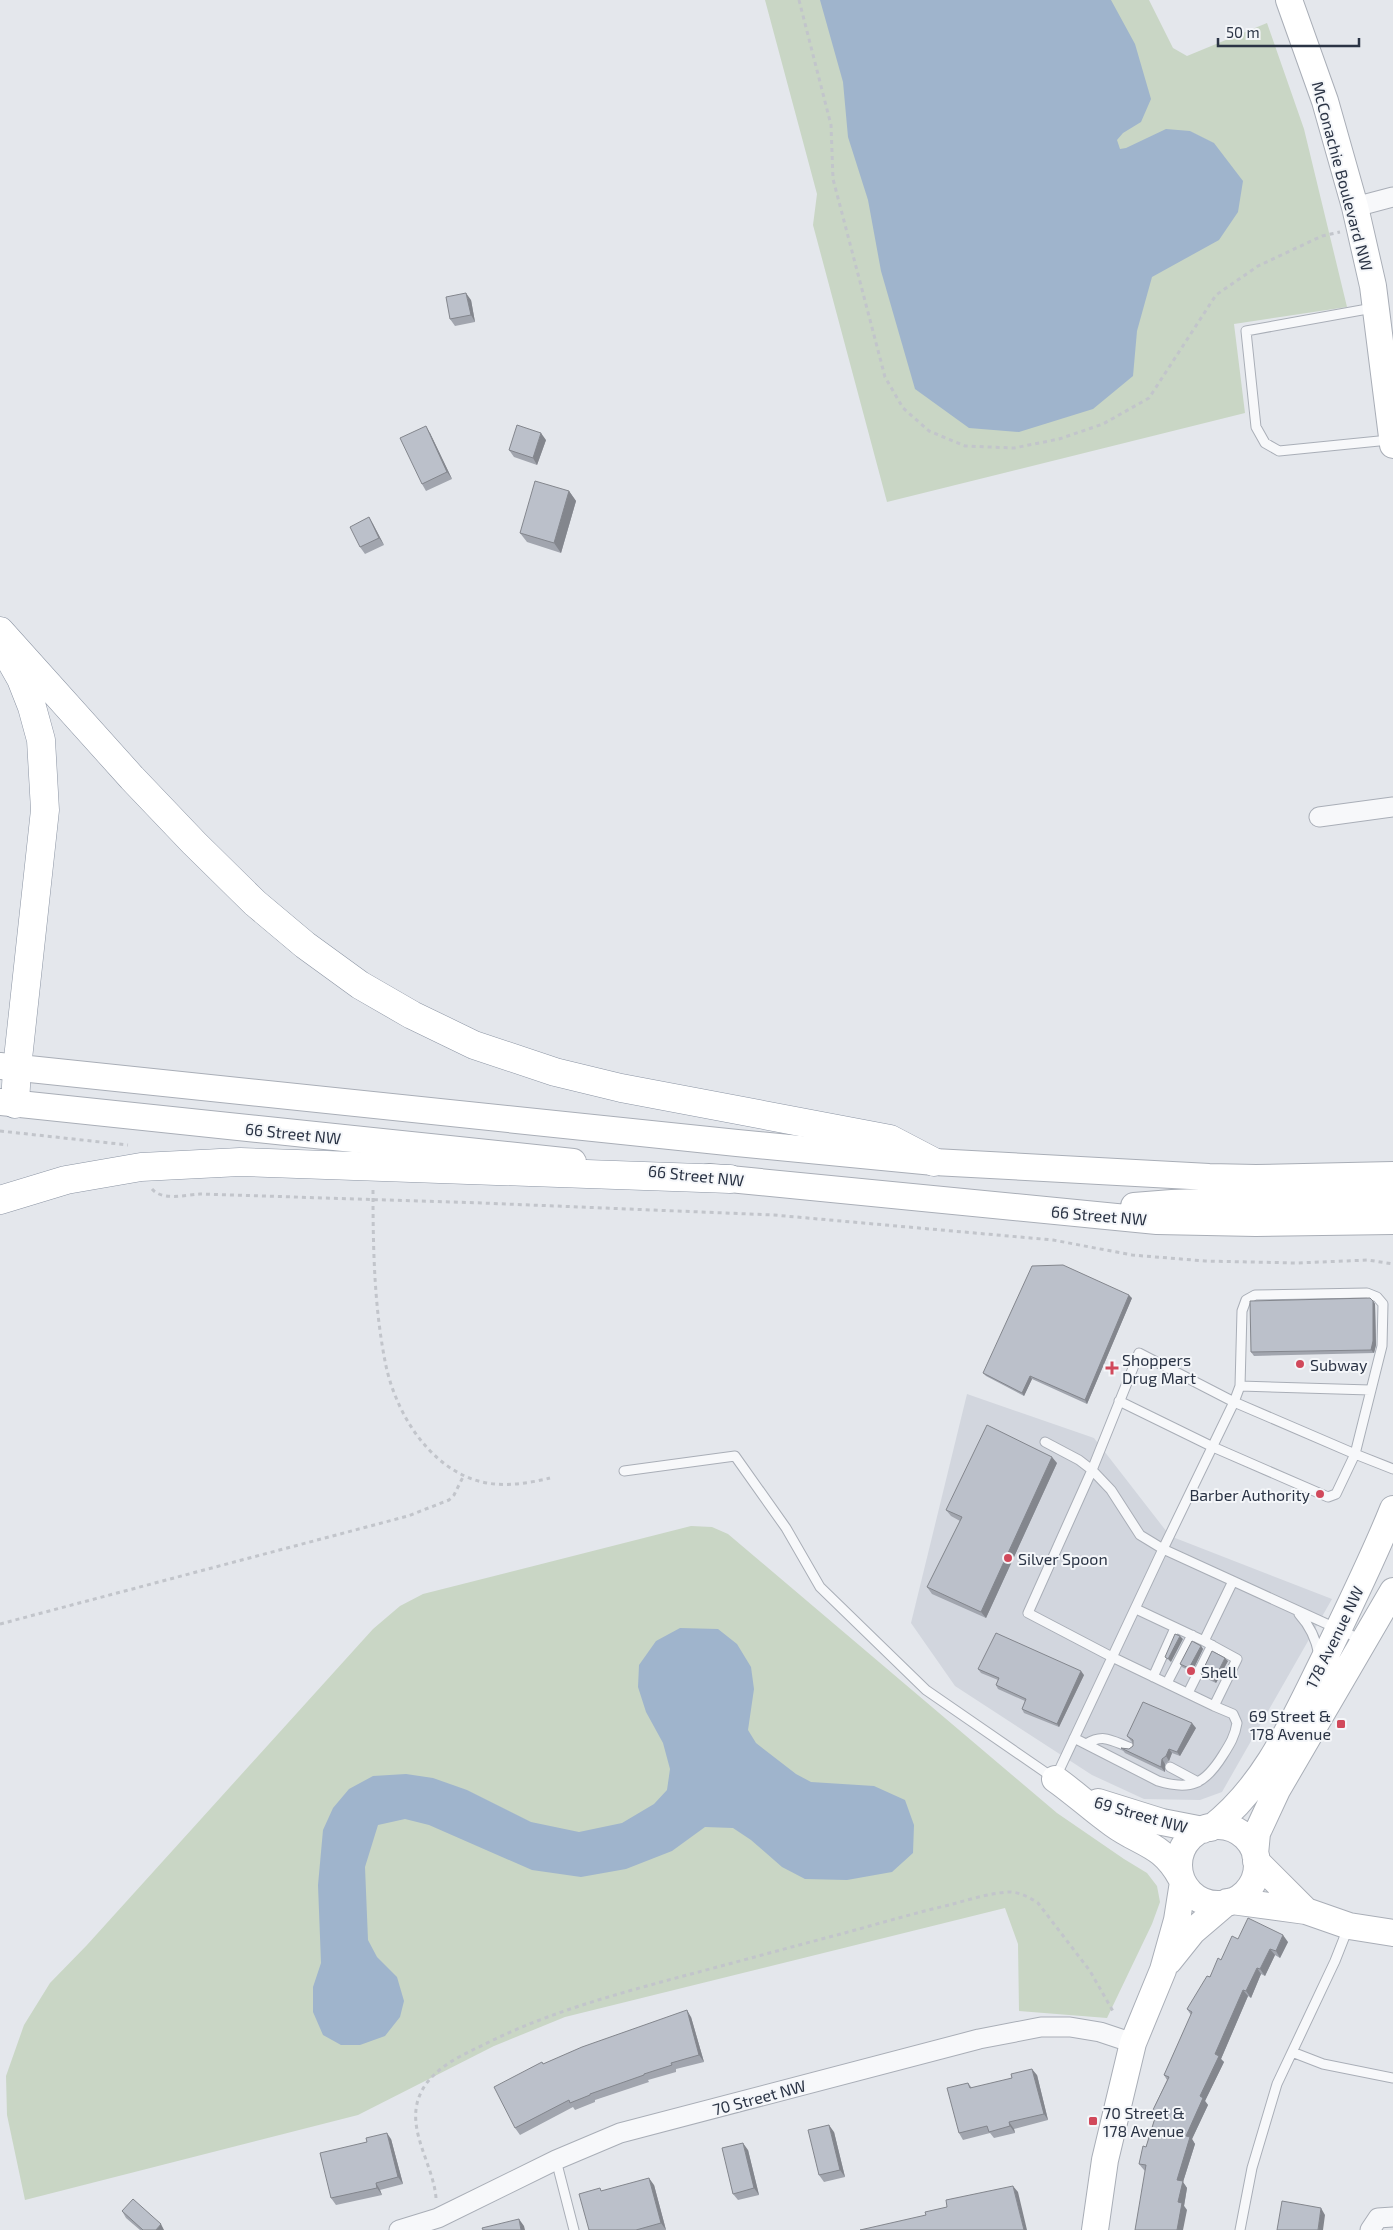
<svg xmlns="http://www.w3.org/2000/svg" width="1393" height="2230" viewBox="0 0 1393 2230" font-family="'Exo 2',sans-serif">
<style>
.built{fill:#d2d6de}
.green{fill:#c9d6c5}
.water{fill:#9fb4cc}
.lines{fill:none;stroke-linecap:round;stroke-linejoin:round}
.lane-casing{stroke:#a9aeb7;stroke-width:11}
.street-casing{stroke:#a9aeb7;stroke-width:21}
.secondary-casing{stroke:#a9aeb7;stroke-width:28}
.highway-casing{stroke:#8b94a3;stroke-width:29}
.path{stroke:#c2c5cb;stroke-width:3;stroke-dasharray:4 4;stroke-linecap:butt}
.lane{stroke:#f7f8fa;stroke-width:9}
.street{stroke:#f7f8fa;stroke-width:19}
.secondary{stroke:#fff;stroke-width:26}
.highway{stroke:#fff;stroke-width:28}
.wall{fill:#a1a5ae}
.shaded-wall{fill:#83868d}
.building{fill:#bbc0ca;stroke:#83868d}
.poi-dot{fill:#d1495b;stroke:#f4f6f9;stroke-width:2}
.labels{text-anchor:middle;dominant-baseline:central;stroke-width:4;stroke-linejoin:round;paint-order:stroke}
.street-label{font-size:16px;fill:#2b3445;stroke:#f4f6f9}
.poi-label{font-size:16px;fill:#2b3445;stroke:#f4f6f9;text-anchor:start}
</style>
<rect width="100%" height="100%" fill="#e4e7ec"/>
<path class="built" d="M 967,1394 L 1094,1438 L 1170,1536 L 1332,1599 L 1222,1792 L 1200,1800 L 1144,1799 L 1092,1775 L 955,1686 L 911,1623 Z"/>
<path class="green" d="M 765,0 L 1149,0 L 1173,48 L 1187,56 L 1267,23 L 1304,129 L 1347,307 L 1234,324 L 1245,413 L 887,502 L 813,225 L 817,194 Z
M 691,1526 L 712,1527 L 728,1534 L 1057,1813 L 1124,1859 L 1147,1873 L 1157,1886 L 1160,1902 L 1152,1924 L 1107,2018 L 1019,2011 L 1018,1944 L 1005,1908 L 565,2017 L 494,2046 L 358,2115 L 25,2200 L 7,2115 L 6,2076 L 24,2025 L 50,1983 L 87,1945 L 373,1629 L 400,1606 L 423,1594 Z"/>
<path class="water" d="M 820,0 L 1111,0 L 1135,44 L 1151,99 L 1141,122 L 1123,133 L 1117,140 L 1120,149 L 1126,148 L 1166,129 L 1190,131 L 1214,143 L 1243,181 L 1238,212 L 1219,240 L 1152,277 L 1137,331 L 1133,376 L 1093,409 L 1019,432 L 969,428 L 915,389 L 881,271 L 868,200 L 848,137 L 843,82 Z
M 680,1628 L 718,1629 L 737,1644 L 751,1667 L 754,1689 L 748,1730 L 756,1743 L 796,1774 L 811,1782 L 874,1786 L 905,1800 L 914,1825 L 913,1853 L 892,1872 L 847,1880 L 805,1879 L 782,1867 L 751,1840 L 733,1828 L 705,1827 L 672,1851 L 626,1869 L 581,1877 L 532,1870 L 429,1825 L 405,1819 L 378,1825 L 365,1867 L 368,1940 L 377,1957 L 397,1977 L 404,2001 L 400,2017 L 385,2036 L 360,2045 L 341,2045 L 323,2035 L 313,2012 L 313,1987 L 321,1963 L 318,1885 L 323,1830 L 333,1808 L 349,1789 L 373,1776 L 406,1774 L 433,1778 L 467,1790 L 531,1822 L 579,1832 L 622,1823 L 654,1804 L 667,1790 L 670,1769 L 663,1743 L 646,1712 L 638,1687 L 639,1665 L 656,1641 Z"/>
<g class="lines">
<g class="lane-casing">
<path id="lane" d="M 1373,308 L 1246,331 L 1256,427 L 1265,443 L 1279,451 L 1389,440
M 1240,1386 L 1370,1390
M 1119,1401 L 1213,1447 L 1328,1497 L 1336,1494 L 1355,1454 L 1382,1346 L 1383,1304 L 1377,1297 L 1367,1293 L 1255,1295 L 1246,1300 L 1242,1311 L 1240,1386 L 1234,1402 L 1355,1454 L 1393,1469
M 1045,1442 L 1079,1460 L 1092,1470 L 1139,1353 L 1234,1402 L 1163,1549 L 1140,1535 L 1111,1490 L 1092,1470 L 1028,1613 L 1112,1657 L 1214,1706 L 1237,1659 L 1204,1641 L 1136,1609
M 624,1471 L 735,1456 L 786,1528 L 820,1587 L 926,1690 L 1055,1779 L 1163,1549 L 1362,1640
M 1299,1614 C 1310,1626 1316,1638 1319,1655
M 1204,1641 L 1233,1581
M 1153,1677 L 1175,1628
M 1167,1683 L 1192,1635
M 1188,1693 L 1212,1645
M 1074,1738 L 1158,1781 C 1191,1791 1205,1784 1223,1755 C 1230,1744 1235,1736 1237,1723 L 1233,1714 L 1214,1706
M 1086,1744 C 1104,1733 1112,1741 1131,1748
M 1170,1767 L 1198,1782
M 1292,2052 L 1323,2064 L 1393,2078
M 556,2160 L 574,2230
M 1240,2230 L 1252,2168 L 1277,2084 L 1335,1961 L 1348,1928"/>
</g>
<g class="street-casing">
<path id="street" d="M 1355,207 L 1393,197
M 1319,817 L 1393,807
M 399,2230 L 438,2218 L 556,2160 L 620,2133 L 979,2039 L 1041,2027 L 1070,2027 L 1100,2032 L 1133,2043
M 1370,2230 L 1378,2218 L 1393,2217"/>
</g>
<g class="secondary-casing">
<path id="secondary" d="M 1289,0 L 1325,101 L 1355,207 L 1373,286 L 1393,445
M 0,1066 L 737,1143 L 934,1162 L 1209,1177 L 1256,1178 L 1393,1175
M 0,1102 L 573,1162
M 709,1177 L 1157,1221 L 1256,1223 L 1393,1221
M 1134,1206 L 1172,1203 L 1393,1196
M 1055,1779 C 1075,1793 1093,1810 1113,1824 C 1142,1845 1162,1843 1181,1878
M 1098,1802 L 1162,1822 L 1203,1830
M1179 1865a39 39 0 1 1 78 0a39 39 0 1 1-78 0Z
M 1211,1828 C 1267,1785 1295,1717 1326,1655 C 1349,1607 1373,1559 1393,1509
M 1255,1854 L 1257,1833 L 1277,1790 L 1393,1591
M 1256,1861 L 1306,1911
M 1232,1901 L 1306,1911 L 1349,1926 L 1393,1933
M 1169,1961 L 1193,1931 L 1227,1902
M 1095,2230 L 1105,2160 L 1133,2043 L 1163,1970 L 1177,1920 L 1183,1882"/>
</g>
<g class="highway-casing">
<path id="highway" d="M 0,631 L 132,778 L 194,843 L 255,903 L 305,945 L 360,985 L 412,1015 L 474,1045 L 555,1072 L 621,1088 L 890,1139 L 934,1162
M 7,654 L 21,679 L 32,707 L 41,740 L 45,810 L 17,1068 L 15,1104
M 0,1200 L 66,1180 L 141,1167 L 240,1162 L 730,1179"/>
</g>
<path class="path" d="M 799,0 L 831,125 L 833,179 L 885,377 L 903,408 L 929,431 L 965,446 L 1014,448 L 1059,439 L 1103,424 L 1149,398 L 1216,295 L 1258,266 L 1322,236 L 1340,232
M 0,1131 L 128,1145
M 152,1189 C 162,1201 186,1195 200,1194 L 482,1203 L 774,1215 L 1053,1240 L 1132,1255 L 1205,1261 L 1296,1263 L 1368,1260 L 1393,1264
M 373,1190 C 373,1246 374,1305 385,1361 C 394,1409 426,1464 475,1480 C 499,1488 526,1484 550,1478
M 0,1624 L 408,1516 L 449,1500 L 454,1495 L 464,1475
M 436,2198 C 433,2160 399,2122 426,2084 C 440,2065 462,2055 483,2045 C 548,2012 617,1994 687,1975 C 737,1962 787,1948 837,1935 C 874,1925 911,1914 949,1905 C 968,1900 989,1893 1009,1892 C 1019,1892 1029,1897 1038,1903 L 1090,1971 L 1114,2013"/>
<use href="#lane" class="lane"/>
<use href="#street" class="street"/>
<use href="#secondary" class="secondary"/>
<use href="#highway" class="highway"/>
</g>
<path class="wall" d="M 471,300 L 475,322 L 455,326 L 450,319 Z
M 430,433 L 452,479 L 426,491 L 422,484 Z
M 546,440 L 537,465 L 514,457 L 509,450 Z
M 569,491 L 576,501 L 561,553 L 527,542 L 520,533 Z
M 369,517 L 373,524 L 384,545 L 365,554 L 360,547 Z
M 1132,1298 L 1087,1404 L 1032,1379 L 1024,1396 L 986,1376 L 983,1373 Z
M 1373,1301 L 1375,1304 L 1376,1345 L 1374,1353 L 1254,1356 L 1251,1352 Z
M 1057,1463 L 986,1618 L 932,1594 L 927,1587 L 960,1521 L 951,1516 L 946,1510 Z
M 1201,1646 L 1203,1649 L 1192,1672 L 1182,1667 L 1180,1664 Z
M 1228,1661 L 1216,1683 L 1203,1677 L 1201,1674 Z
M 978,1669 L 1084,1675 L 1059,1727 L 1024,1713 L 1022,1709 L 1025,1701 L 998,1689 L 996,1685 L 998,1680 L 981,1673 Z
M 1196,1728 L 1180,1756 L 1172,1753 L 1169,1761 L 1165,1764 L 1165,1772 L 1125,1753 L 1121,1748 L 1129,1749 L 1133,1746 L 1133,1743 L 1131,1741 L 1127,1736 Z
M 1238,1939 L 1288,1942 L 1280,1958 L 1275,1955 L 1265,1976 L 1261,1974 L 1251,1998 L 1248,1996 L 1221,2059 L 1224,2062 L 1205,2101 L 1208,2105 L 1192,2139 L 1195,2144 L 1183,2182 L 1187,2188 L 1184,2206 L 1187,2210 L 1144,2170 L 1139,2164 L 1146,2147 L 1154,2121 L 1150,2116 L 1167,2080 L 1164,2075 L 1191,2015 L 1187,2009 L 1221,1960 Z
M 691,2017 L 704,2062 L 676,2069 L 676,2072 L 648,2080 L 649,2082 L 595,2100 L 595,2102 L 575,2110 L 573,2107 L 520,2135 L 515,2128 L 543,2064 Z
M 1037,2075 L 1048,2120 L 1014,2129 L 1015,2133 L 994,2138 L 990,2133 L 963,2140 L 959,2133 L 968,2083 L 972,2088 Z
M 834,2132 L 845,2177 L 824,2182 L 819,2175 Z
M 391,2139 L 403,2184 L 380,2190 L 382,2195 L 336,2205 L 331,2198 Z
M 748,2150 L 759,2195 L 738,2200 L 733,2194 Z
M 654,2185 L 666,2230 L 589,2230 L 602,2191 Z
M 122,2211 L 164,2230 L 140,2230 L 126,2218 Z"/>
<path class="shaded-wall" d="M 466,293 L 471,300 L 475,322 L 471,315 Z
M 426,426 L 430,433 L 452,479 L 447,472 Z
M 541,433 L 546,440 L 537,465 L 533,458 Z
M 569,491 L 576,501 L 561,553 L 554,543 Z
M 369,517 L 373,524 L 384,545 L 379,538 Z
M 1129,1295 L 1132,1298 L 1087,1404 L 1085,1400 Z
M 1373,1301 L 1375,1304 L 1376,1345 L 1374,1353 L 1371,1350 Z
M 1030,1376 L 1032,1379 L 1024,1396 L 1022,1393 Z
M 1052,1457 L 1057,1463 L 986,1618 L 981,1612 Z
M 1180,1636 L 1183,1639 L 1171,1662 L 1168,1659 Z
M 1201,1646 L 1203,1649 L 1192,1672 L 1189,1668 Z
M 1225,1658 L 1228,1661 L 1216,1683 L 1214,1680 Z
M 1081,1671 L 1084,1675 L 1059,1727 L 1057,1724 Z
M 1192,1723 L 1196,1728 L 1180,1756 L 1177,1752 Z
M 1169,1749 L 1172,1753 L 1169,1761 L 1166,1756 Z
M 1162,1759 L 1165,1764 L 1165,1772 L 1161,1767 Z
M 1283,1935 L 1288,1942 L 1280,1958 L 1276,1951 Z
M 1270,1949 L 1275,1955 L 1265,1976 L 1260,1969 Z
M 1257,1968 L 1261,1974 L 1251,1998 L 1246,1991 Z
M 1243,1990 L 1248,1996 L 1221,2059 L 1224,2062 L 1205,2101 L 1208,2105 L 1192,2139 L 1195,2144 L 1183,2182 L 1187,2188 L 1184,2206 L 1187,2210 L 1183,2230 L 1177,2230 L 1178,2202 L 1177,2180 L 1186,2136 L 1215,2054 Z
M 687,2010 L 691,2017 L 704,2062 L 699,2055 Z
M 1032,2069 L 1037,2075 L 1048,2120 L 1044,2114 Z
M 1009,2122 L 1014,2129 L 1015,2133 L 1010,2126 Z
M 829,2125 L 834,2132 L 845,2177 L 840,2170 Z
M 387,2133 L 391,2139 L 403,2184 L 398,2177 Z
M 743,2143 L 748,2150 L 759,2195 L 754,2188 Z
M 649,2178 L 654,2185 L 666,2230 L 661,2223 Z
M 376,2183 L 380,2190 L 382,2195 L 377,2188 Z
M 1013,2186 L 1018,2192 L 1027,2230 L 1024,2230 Z
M 1321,2208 L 1325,2215 L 1323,2230 L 1318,2230 Z
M 519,2219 L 524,2226 L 525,2230 L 521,2230 Z
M 161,2224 L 164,2230 L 156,2230 Z"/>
<path class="building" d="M 466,293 L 471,315 L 450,319 L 446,297 Z
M 517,425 L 541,433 L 533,458 L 509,450 Z
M 426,426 L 447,472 L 422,484 L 400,438 Z
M 535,481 L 569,491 L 554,543 L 520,533 Z
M 369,517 L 379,538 L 360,547 L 350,527 Z
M 1063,1265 L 1129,1295 L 1085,1400 L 1030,1376 L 1022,1393 L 983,1373 L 1032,1266 Z
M 1370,1298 L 1373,1301 L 1373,1341 L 1371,1350 L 1251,1352 L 1250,1301 Z
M 987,1425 L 1052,1457 L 981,1612 L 927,1587 L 962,1517 L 946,1510 Z
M 996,1633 L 1081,1671 L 1057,1724 L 1022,1709 L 1026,1699 L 996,1685 L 999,1678 L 978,1669 Z
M 1175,1634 L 1180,1636 L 1168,1659 L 1165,1657 Z
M 1192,1641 L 1201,1646 L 1189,1668 L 1180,1664 Z
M 1212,1651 L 1225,1658 L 1214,1680 L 1201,1674 Z
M 1143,1702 L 1192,1723 L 1177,1752 L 1169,1749 L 1166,1756 L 1162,1759 L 1161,1767 L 1121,1748 L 1129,1749 L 1133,1746 L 1133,1740 L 1127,1736 Z
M 1248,1918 L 1283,1935 L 1276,1951 L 1270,1949 L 1260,1969 L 1257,1968 L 1246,1991 L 1243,1990 L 1215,2054 L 1219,2056 L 1200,2096 L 1203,2098 L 1186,2136 L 1190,2137 L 1177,2180 L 1183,2181 L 1178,2202 L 1182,2203 L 1177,2230 L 1135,2230 L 1146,2165 L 1139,2164 L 1143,2146 L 1146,2147 L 1155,2118 L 1150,2116 L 1169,2077 L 1164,2075 L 1192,2012 L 1187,2009 L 1207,1976 L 1210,1977 L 1218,1958 L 1221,1960 L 1232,1936 L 1238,1939 Z
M 687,2010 L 699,2055 L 671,2063 L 672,2065 L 644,2074 L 644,2075 L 590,2094 L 590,2095 L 570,2103 L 569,2100 L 515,2128 L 494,2087 L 542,2062 L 543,2064 L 582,2047 Z
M 1032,2069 L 1044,2114 L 1009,2122 L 1010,2126 L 989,2132 L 987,2126 L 959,2133 L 947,2088 L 968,2083 L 970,2088 L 1012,2078 L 1011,2074 Z
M 829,2125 L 840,2170 L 819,2175 L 808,2130 Z
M 387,2133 L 398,2177 L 376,2183 L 377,2188 L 331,2198 L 320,2153 L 367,2142 L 366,2138 Z
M 743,2143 L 754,2188 L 733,2194 L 722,2148 Z
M 649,2178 L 661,2223 L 636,2230 L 589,2230 L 579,2194 L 600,2188 L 601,2191 Z
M 1013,2186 L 1024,2230 L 860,2230 L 926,2215 L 925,2212 L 947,2207 L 946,2200 Z
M 133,2199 L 161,2224 L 156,2230 L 143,2230 L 122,2211 Z
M 1282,2201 L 1321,2208 L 1318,2230 L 1277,2230 Z
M 519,2219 L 521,2230 L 483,2230 L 482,2228 Z"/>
<g class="poi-dot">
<circle cx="1300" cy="1364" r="5"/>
<path d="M1109.5 1360.5h5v5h5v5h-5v5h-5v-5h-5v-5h5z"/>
<circle cx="1320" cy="1494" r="5"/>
<circle cx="1008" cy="1558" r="5"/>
<circle cx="1191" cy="1671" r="5"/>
<rect x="1336" y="1719" width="10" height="10" rx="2.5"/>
<rect x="1088" y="2116" width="10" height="10" rx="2.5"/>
</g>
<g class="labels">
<g class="street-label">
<text transform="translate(1343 176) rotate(75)">McConachie Boulevard NW</text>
<text transform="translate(293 1133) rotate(6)">66 Street NW</text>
<text transform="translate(696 1175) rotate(6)">66 Street NW</text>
<text transform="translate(1099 1215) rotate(5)">66 Street NW</text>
<text transform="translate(1334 1637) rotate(-64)">178 Avenue NW</text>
<text transform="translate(1141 1814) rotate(16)">69 Street NW</text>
<text transform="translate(759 2097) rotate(-15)">70 Street NW</text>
</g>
<g class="poi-label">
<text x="1122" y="1359">Shoppers<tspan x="1122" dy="18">Drug Mart</tspan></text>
<text x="1310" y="1364">Subway</text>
<text x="1310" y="1494" text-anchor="end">Barber Authority</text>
<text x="1018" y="1558">Silver Spoon</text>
<text x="1201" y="1671">Shell</text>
<text x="1331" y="1715" text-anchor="end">69 Street &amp;<tspan x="1331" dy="18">178 Avenue</tspan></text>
<text x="1103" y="2112">70 Street &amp;<tspan x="1103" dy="18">178 Avenue</tspan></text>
</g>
</g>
<path d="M1218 38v8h141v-8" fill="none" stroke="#2b3445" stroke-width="2.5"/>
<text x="1226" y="38" font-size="15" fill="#2b3445" stroke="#f4f6f9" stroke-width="4" paint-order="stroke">50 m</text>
</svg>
